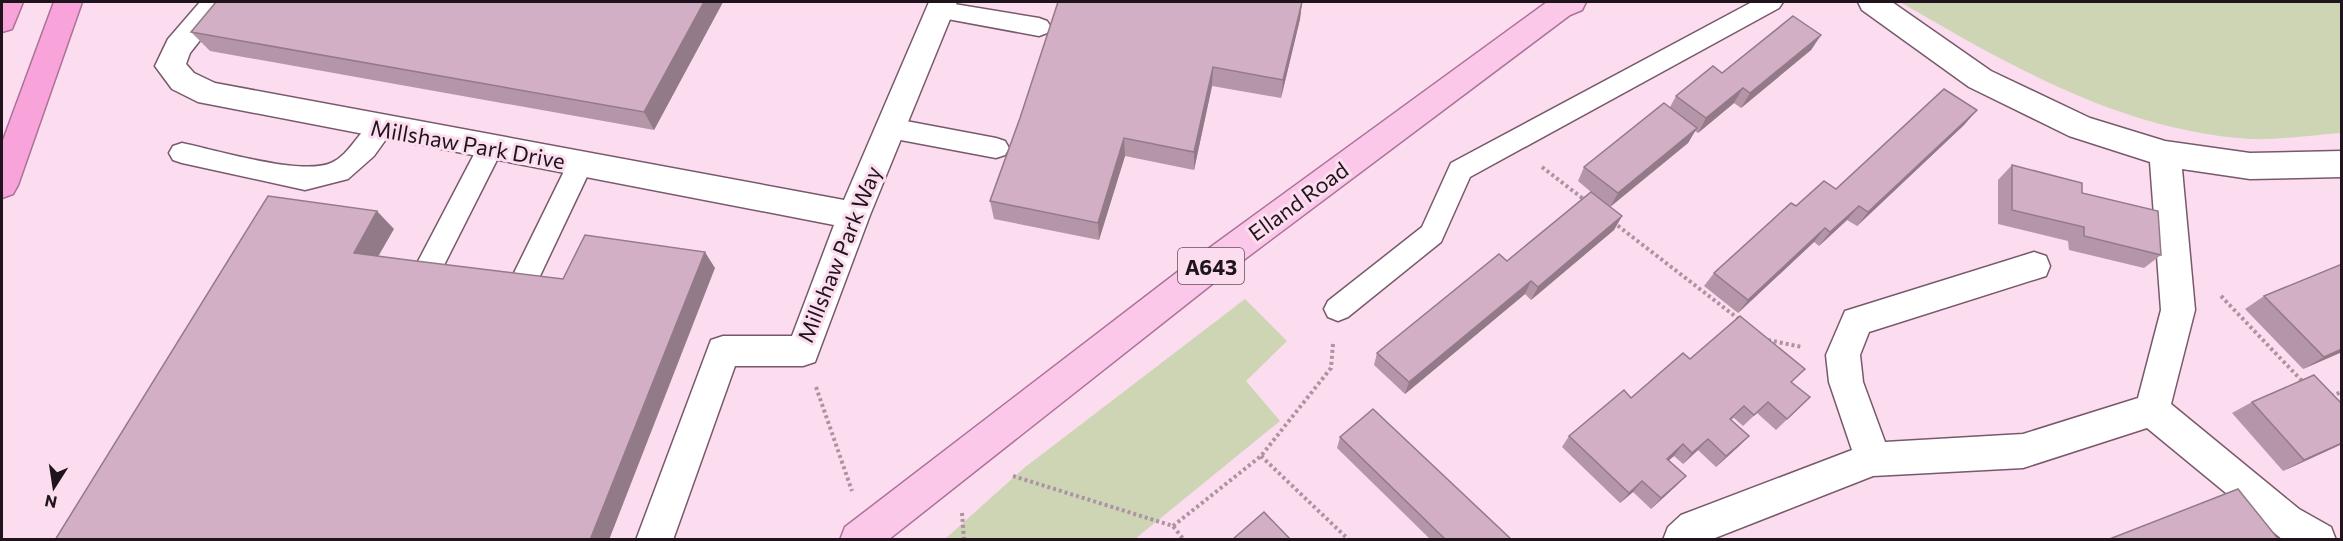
<svg xmlns="http://www.w3.org/2000/svg" width="2343" height="541" viewBox="0 0 2343 541" font-family="Commissioner,sans-serif">
<style>
.green{fill:#ced5b4}
.lines{fill:none;stroke-linecap:round;stroke-linejoin:round}
.lane-casing{stroke:#78596c;stroke-width:3}
.street-casing{stroke:#78596c;stroke-width:3}
.primary-casing{stroke:#ac7198;stroke-width:3}
.highway-casing{stroke:#ac7198;stroke-width:3}
.path{stroke:#ab94a2;stroke-width:4;stroke-dasharray:3 3;stroke-linecap:butt}
.lane{fill:#fff;fill-rule:evenodd}
.street{fill:#fff;fill-rule:evenodd}
.primary{fill:#fbc8e9;fill-rule:evenodd}
.highway{fill:#f8a3da;fill-rule:evenodd}
.wall{fill:#b596a9}
.shaded-wall{fill:#937a89}
.building{fill:#d2afc4;stroke:#937a89;stroke-width:1.5}
.labels{text-anchor:middle;dominant-baseline:central;stroke-width:6;stroke-linejoin:round;paint-order:stroke}
.shield{fill:#fbddef;stroke:#62505b;stroke-width:1.5}
.shield-label{font-size:21px;font-weight:bold;fill:#20141c}
.street-label{font-size:22px;fill:#20141c;stroke:#fbddef}
</style>
<rect width="100%" height="100%" fill="#fbddef"/>
<path class="green" d="M 1900,2 L 2341,2 L 2341,133 C 2312,135 2280,140 2250,139 C 2121,131 2009,65 1900,2 Z
M 1245,299 L 1287,341 L 1246,381 L 1280,421 L 1135,539 L 945,539 L 1024,468 Z"/>
<g class="lines">
<g class="lane-casing">
<path id="lane" d="M 942,2 L 1039,18 L 1047,21 L 1051,27 L 1047,33 L 1039,36 L 931,16 L 927,10 L 931,4 Z
M 1752,2 L 1783,2 L 1779,8 L 1470,177 L 1441,242 L 1348,317 L 1338,321 L 1328,317 L 1324,309 L 1328,301 L 1422,227 L 1451,163 Z
M 381,118 L 390,121 L 394,128 L 374,156 L 348,179 L 305,190 L 182,163 L 173,160 L 169,153 L 173,146 L 182,143 C 216,150 301,176 331,163 C 352,154 360,125 381,118 Z
M 890,118 L 996,138 L 1005,141 L 1009,148 L 1005,155 L 996,158 L 890,138 L 881,135 L 877,128 L 881,121 Z
M 490,138 L 499,141 L 503,148 L 434,285 L 424,289 L 414,285 L 410,277 L 414,269 L 481,141 Z
M 580,154 L 589,157 L 593,164 L 530,297 L 520,301 L 510,297 L 506,289 L 510,281 L 571,157 Z"/>
</g>
<g class="street-casing">
<path id="street" d="M 200,2 L 230,2 L 190,53 L 186,64 L 194,73 L 215,83 L 844,200 L 929,2 L 957,2 L 870,215 L 815,362 L 803,366 L 735,366 L 673,540 L 636,540 L 711,340 L 723,336 L 792,336 L 834,225 L 198,102 L 172,89 L 155,66 L 168,39 Z
M 1858,2 L 1892,2 L 1991,71 L 2090,118 L 2165,141 L 2250,153 L 2342,151 L 2342,177 L 2250,179 L 2182,169 L 2195,310 L 2171,404 L 2299,509 L 2331,527 L 2336,540 L 2283,540 L 2147,428 L 2023,468 L 1873,476 L 1710,540 L 1663,540 L 1668,527 L 1681,515 L 1852,450 L 1829,382 L 1826,355 L 1845,311 L 2034,252 L 2046,256 L 2050,266 L 2046,276 L 1869,332 L 1860,355 L 1863,382 L 1885,442 L 2023,434 L 2138,398 L 2161,310 L 2150,162 L 2069,136 L 1969,87 L 1862,10 Z"/>
</g>
<g class="primary-casing">
<path id="primary" d="M 1547,2 L 1586,2 L 1582,10 L 1570,15 L 1221,277 L 888,540 L 840,540 L 845,527 L 1197,257 Z"/>
</g>
<g class="highway-casing">
<path id="highway" d="M 2,2 L 23,2 L 12,29 L 2,32 Z
M 54,2 L 82,2 L 18,185 L 13,194 L 2,198 L 2,143 Z"/>
</g>
<path class="path" d="M 1542,167 L 1586,201
M 1613,222 L 1740,320
M 2221,296 L 2303,382
M 1768,340 L 1802,347
M 816,387 L 852,491
M 2331,396 L 2342,392
M 1261,456 L 1349,540
M 1013,476 L 1173,526 L 1184,540
M 962,513 L 964,540
M 1173,526 L 1261,456 L 1331,368 L 1333,344"/>
<use href="#lane" class="lane"/>
<use href="#street" class="street"/>
<use href="#primary" class="primary"/>
<use href="#highway" class="highway"/>
</g>
<path class="wall" d="M 723,2 L 654,130 L 210,51 L 191,32 Z
M 1302,2 L 1300,19 L 1281,98 L 1212,86 L 1194,170 L 1125,156 L 1099,240 L 994,219 L 990,201 Z
M 1821,35 L 1811,50 L 1741,108 L 1734,103 L 1698,133 L 1695,131 L 1688,143 L 1610,207 L 1622,216 L 1614,230 L 1531,300 L 1525,294 L 1405,394 L 1374,365 L 1377,353 L 1507,261 L 1591,192 L 1578,181 L 1584,167 L 1670,107 L 1676,96 L 1722,73 Z
M 1977,110 L 1964,125 L 1857,226 L 1847,220 L 1819,246 L 1814,242 L 1738,313 L 1704,286 L 1714,273 L 1796,206 L 1836,189 Z
M 2012,165 L 2082,193 L 2161,255 L 2144,268 L 2069,250 L 2068,241 L 1998,224 L 1998,180 Z
M 2264,296 L 2342,352 L 2303,369 L 2245,309 Z
M 1690,359 L 1792,382 L 1798,409 L 1776,430 L 1757,413 L 1743,426 L 1734,418 L 1731,420 L 1749,436 L 1738,447 L 1716,467 L 1698,450 L 1683,464 L 1674,456 L 1668,460 L 1676,486 L 1651,509 L 1633,492 L 1620,503 L 1562,447 L 1569,436 L 1631,398 Z
M 2252,402 L 2342,404 L 2342,444 L 2283,471 L 2232,413 Z
M 1340,437 L 1512,540 L 1431,540 L 1337,448 Z"/>
<path class="shaded-wall" d="M 704,2 L 723,2 L 654,130 L 644,112 Z
M 1302,2 L 1300,19 L 1281,98 L 1283,80 Z
M 1821,35 L 1811,50 L 1741,108 L 1750,93 Z
M 1213,67 L 1212,86 L 1194,170 L 1194,152 Z
M 1743,88 L 1734,103 L 1698,133 L 1706,118 Z
M 1977,110 L 1964,125 L 1857,226 L 1868,212 Z
M 1697,128 L 1688,143 L 1610,207 L 1618,193 Z
M 1124,138 L 1125,156 L 1099,240 L 1098,223 Z
M 1859,206 L 1847,220 L 1819,246 L 1830,232 Z
M 377,211 L 394,229 L 371,269 L 354,253 Z
M 1622,216 L 1614,230 L 1531,300 L 1538,287 Z
M 1825,228 L 1814,242 L 1738,313 L 1748,300 Z
M 705,252 L 715,268 L 609,540 L 590,540 Z
M 1531,281 L 1525,294 L 1405,394 L 1409,382 Z
M 2342,349 L 2342,352 L 2303,369 L 2324,357 Z
M 1749,436 L 1738,447 L 1716,467 L 1726,456 Z
M 1708,439 L 1698,450 L 1683,464 L 1692,453 Z
M 2342,443 L 2342,444 L 2283,471 L 2304,460 Z
M 1683,444 L 1674,456 L 1658,470 L 1667,459 Z
M 1686,476 L 1676,486 L 1651,509 L 1661,498 Z
M 1642,481 L 1633,492 L 1620,503 L 1629,493 Z"/>
<path class="building" d="M 216,2 L 704,2 L 644,112 L 191,32 Z
M 1058,2 L 1302,2 L 1283,80 L 1213,67 L 1194,152 L 1124,138 L 1098,223 L 990,201 L 1020,118 Z
M 1793,16 L 1821,35 L 1750,93 L 1743,88 L 1706,118 L 1676,96 L 1713,66 L 1722,73 Z
M 1944,89 L 1977,110 L 1868,212 L 1859,206 L 1830,232 L 1825,228 L 1748,300 L 1714,273 L 1791,203 L 1796,206 L 1824,181 L 1836,189 Z
M 1664,103 L 1697,128 L 1618,193 L 1584,167 Z
M 2012,165 L 2082,183 L 2082,193 L 2158,211 L 2161,255 L 2084,236 L 2084,227 L 2012,210 Z
M 1591,192 L 1622,216 L 1538,287 L 1531,281 L 1409,382 L 1377,353 L 1499,254 L 1507,261 Z
M 268,196 L 377,211 L 354,253 L 408,260 L 563,279 L 585,235 L 705,252 L 590,540 L 55,540 Z
M 2342,264 L 2342,349 L 2324,357 L 2264,296 Z
M 1740,316 L 1805,369 L 1791,382 L 1810,397 L 1787,419 L 1768,402 L 1754,415 L 1744,406 L 1730,419 L 1749,436 L 1726,456 L 1708,439 L 1692,453 L 1683,444 L 1667,459 L 1686,476 L 1661,498 L 1642,481 L 1629,493 L 1569,436 L 1624,390 L 1631,398 L 1683,353 L 1690,359 Z
M 2314,375 L 2342,404 L 2342,443 L 2304,460 L 2252,402 Z
M 1373,409 L 1512,540 L 1446,540 L 1340,437 Z
M 2238,489 L 2279,540 L 2107,540 Z
M 1264,512 L 1291,540 L 1233,539 Z"/>
<g class="labels">
<rect class="shield" x="1178" y="248" width="66" height="36" rx="4.5"/>
<g class="shield-label">
<text x="1211" y="266">A643</text>
</g>
<g class="street-label">
<text transform="translate(468 144) rotate(10)">Millshaw Park Drive</text>
<text transform="translate(1298 201) rotate(-36)">Elland Road</text>
<text transform="translate(839 254) rotate(-68)">Millshaw Park Way</text>
</g>
</g>
<rect width="2343" height="541" fill="none" stroke="#20141c" stroke-width="6"/>
<g transform="translate(54 487) rotate(192)" stroke="#fbddef" stroke-width="4.5" paint-order="stroke">
<path d="M0-4.5L10 22L0 15L-10 22Z" fill="#20141c"/>
<text y="-9" font-size="16" font-weight="bold" text-anchor="middle" fill="#20141c">N</text>
</g>
</svg>
